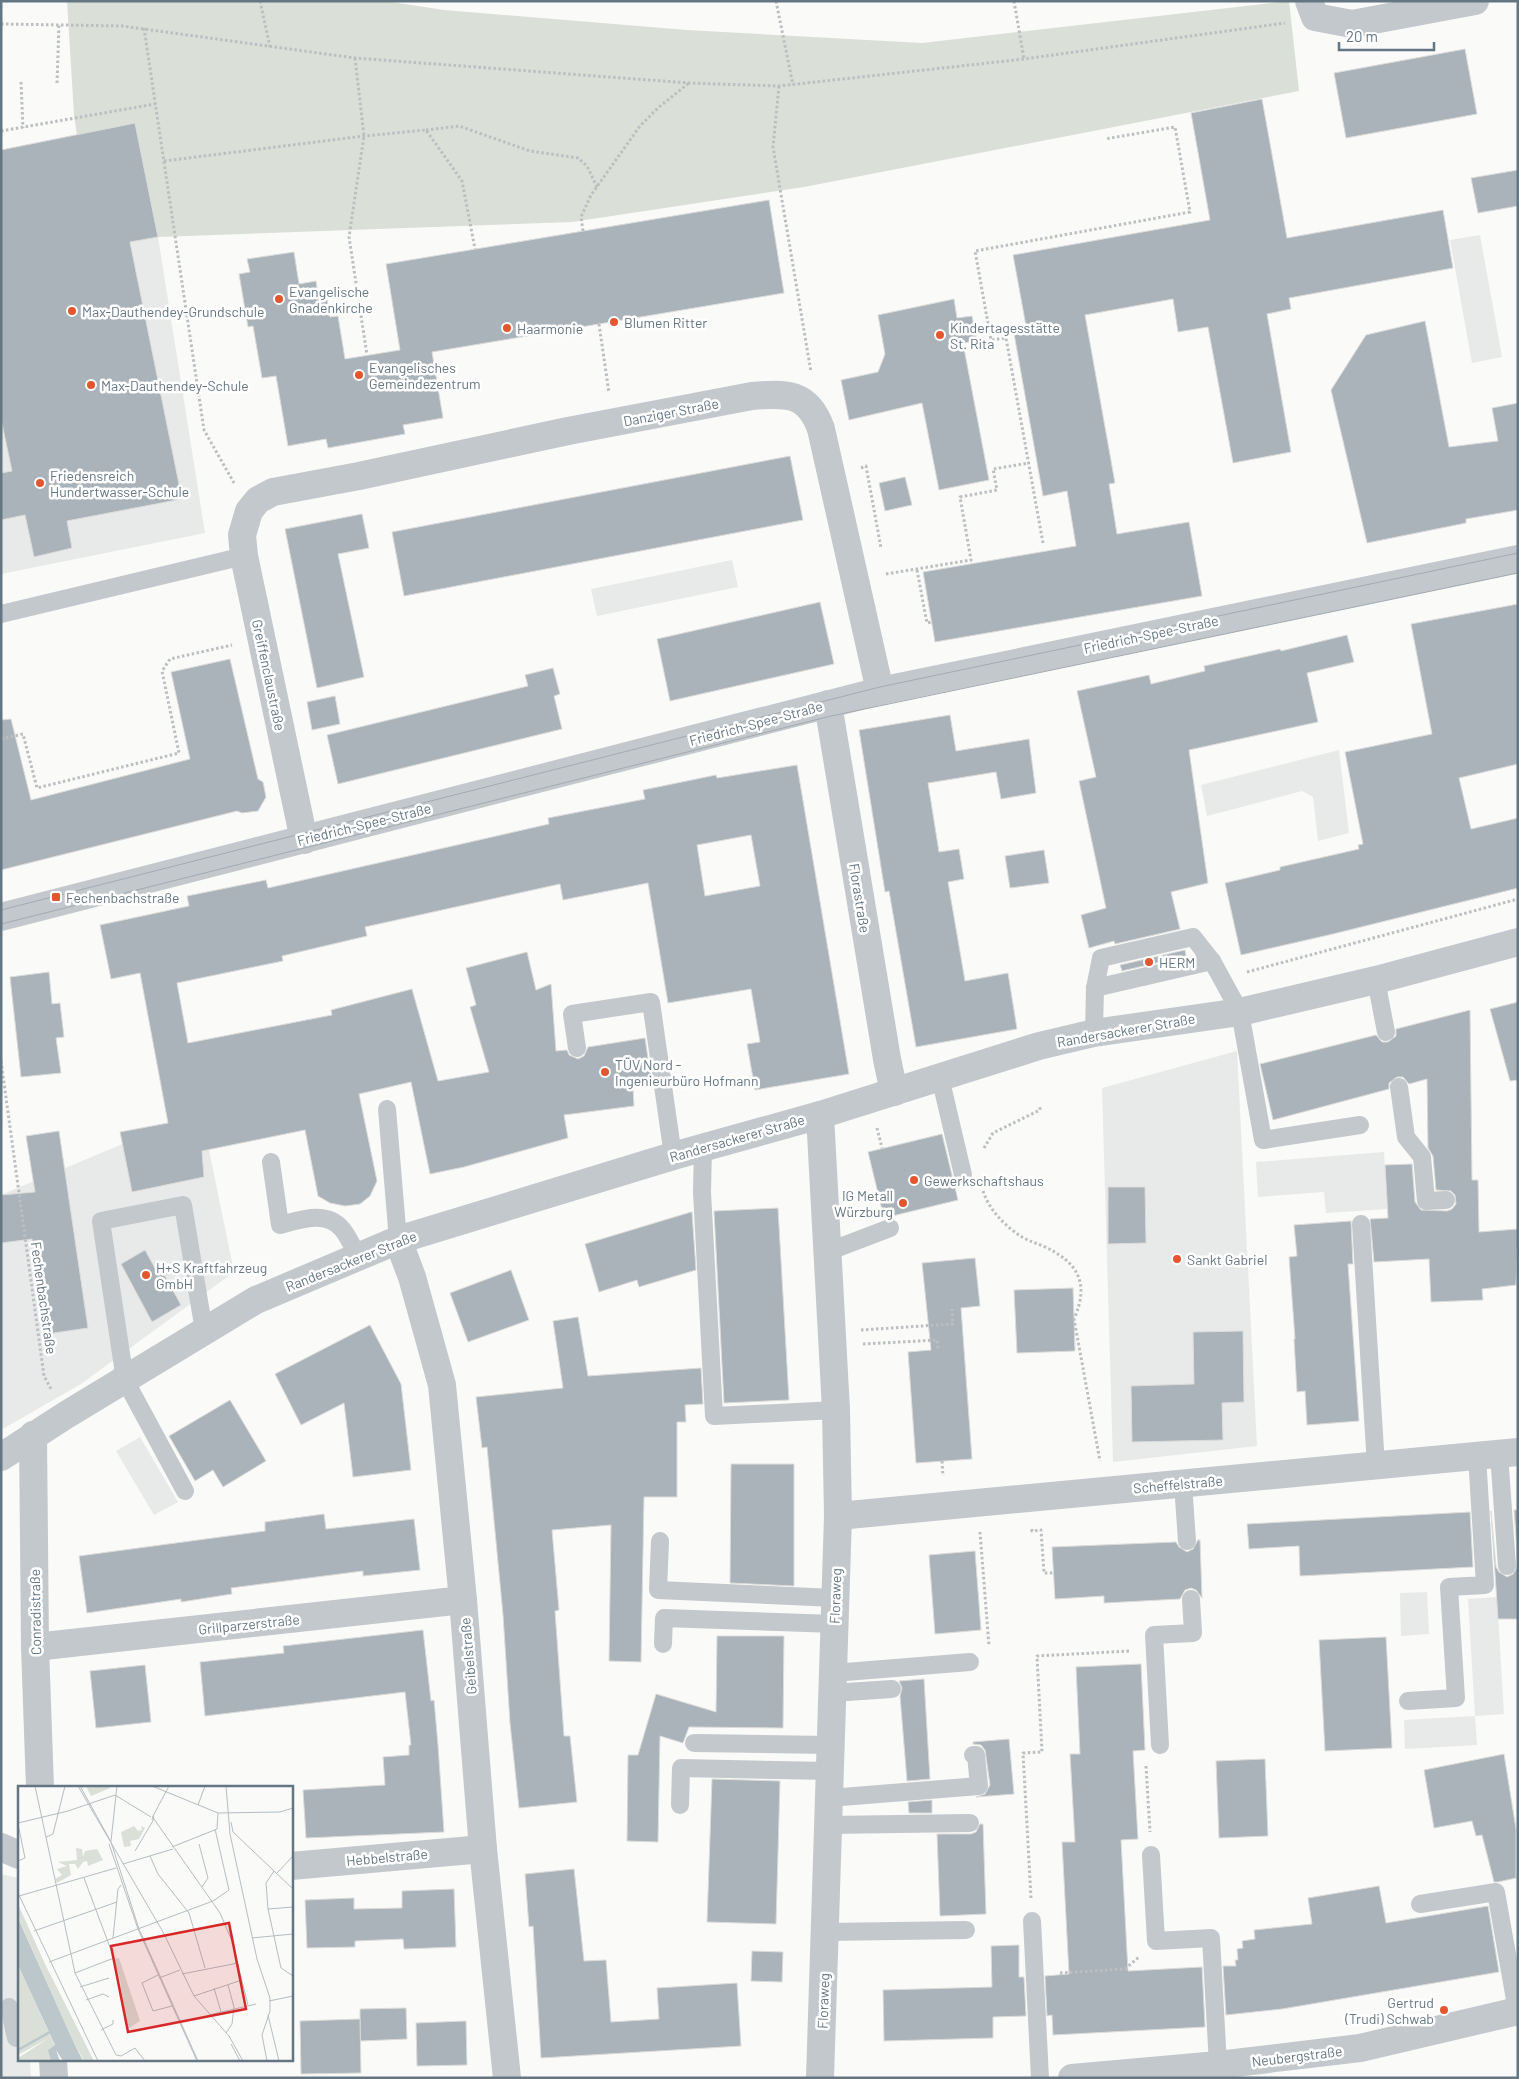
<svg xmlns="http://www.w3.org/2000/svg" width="1519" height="2079" font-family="Barlow,sans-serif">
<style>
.built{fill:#e8e9e9}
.green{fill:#dadfd7}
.building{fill:#aab3b9;stroke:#dcdcda;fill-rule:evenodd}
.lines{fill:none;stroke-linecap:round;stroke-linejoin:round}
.path{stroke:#bbbfc2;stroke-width:3;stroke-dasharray:2.5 2.5;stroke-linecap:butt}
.service{stroke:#c3c8cc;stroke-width:18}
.minor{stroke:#c3c8cc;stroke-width:28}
.tertiary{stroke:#c3c8cc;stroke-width:28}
.tram{stroke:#a2aab0;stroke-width:1}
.poi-dot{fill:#e4572e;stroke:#fff;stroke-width:2}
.labels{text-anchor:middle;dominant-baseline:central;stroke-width:5;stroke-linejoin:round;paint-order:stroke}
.poi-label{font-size:14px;fill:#657683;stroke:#fff;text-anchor:start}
.street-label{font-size:14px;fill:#657683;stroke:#fff}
.inset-river{fill:none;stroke:#bbc7cb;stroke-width:2.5}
.inset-road{fill:none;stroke:#b5bdc2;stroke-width:1}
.view{fill:#d62828;fill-opacity:0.15;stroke:#d62828;stroke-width:2.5}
.inset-edge{fill:none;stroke:#657683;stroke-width:2.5}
</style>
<rect width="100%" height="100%" fill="#fafaf8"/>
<g class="built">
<polygon points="135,123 158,237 205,533 1,574 1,150"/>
<polygon points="1480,235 1502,357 1472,363 1450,240"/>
<polygon points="732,560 738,587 597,616 591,589"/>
<polygon points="1339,750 1349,833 1318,841 1313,797 1302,791 1207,816 1201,785"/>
<polygon points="1237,1051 1257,1446 1113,1462 1102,1088"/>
<polygon points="201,1111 234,1272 81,1384 1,1430 1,1195"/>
<polygon points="1384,1152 1387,1209 1326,1213 1324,1192 1258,1197 1256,1162"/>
<polygon points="140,1437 178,1502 154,1515 116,1451"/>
<polygon points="1427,1592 1429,1634 1401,1636 1400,1593"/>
<polygon points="1497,1597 1504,1714 1475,1716 1477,1745 1405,1749 1404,1720 1475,1716 1468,1599"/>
<polygon points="1,1874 19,1878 19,2060 30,2060 31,2078 1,2078"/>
</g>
<polygon class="green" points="67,1 385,1 444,10 687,30 922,43 1289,1 1299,91 804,187 572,222 158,237 135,123 77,135 74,115"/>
<g class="building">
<polygon points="1465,49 1477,114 1346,138 1334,73"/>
<polygon points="1262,99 1287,238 1443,210 1453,268 1289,298 1291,309 1267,314 1291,452 1233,463 1208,327 1178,332 1173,299 1085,315 1115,483 1109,484 1117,534 1189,522 1202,596 935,642 923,572 1076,546 1067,491 1043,496 1013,328 1026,326 1013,255 1210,220 1191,113"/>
<polygon points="135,123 158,237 130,242 182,499 67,521 72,548 34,557 25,515 1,520 1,473 12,471 1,419 1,150"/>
<polygon points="1518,170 1518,206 1478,213 1471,178"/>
<polygon points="769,200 784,293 432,352 443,418 403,425 405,434 328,448 326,439 288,446 276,376 262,378 253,326 248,327 239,274 250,272 247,259 294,252 299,284 316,281 318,294 326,293 330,317 338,316 345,359 400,350 386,264"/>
<polygon points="954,299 957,318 972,316 977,341 963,343 989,480 939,490 922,403 849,420 841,380 878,372 885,354 878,315"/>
<polygon points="1425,321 1449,447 1498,441 1492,408 1518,403 1518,510 1466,519 1466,523 1367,543 1331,390 1366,335"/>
<polygon points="790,456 803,520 404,596 392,532"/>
<polygon points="905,477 912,505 885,511 879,483"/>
<polygon points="362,514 369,548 338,554 364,677 317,688 285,529"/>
<polygon points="820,602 834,664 670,701 657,639"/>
<polygon points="1518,604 1518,764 1459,778 1471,829 1518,818 1518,888 1333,934 1241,955 1225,883 1280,870 1280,867 1359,849 1358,845 1363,844 1345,752 1432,734 1411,624"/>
<polygon points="1347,635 1354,662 1307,673 1318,722 1189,750 1208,883 1171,892 1180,929 1115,944 1114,941 1089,948 1081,915 1106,908 1079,781 1096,777 1077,691 1149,675 1151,684 1205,671 1204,666 1280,649 1281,651"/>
<polygon points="230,659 258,779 263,782 266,797 258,811 242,813 237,811 1,870 1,720 11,719 31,800 190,759 171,672"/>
<polygon points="553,668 560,694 554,696 562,729 338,784 327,735 528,686 525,675"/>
<polygon points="335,696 340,724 312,730 307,702"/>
<polygon points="950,715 956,751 1029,739 1036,793 1001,799 996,772 928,783 939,852 959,849 964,879 948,882 965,981 1008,973 1017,1029 916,1047 889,891 885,892 859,730"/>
<path d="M797,765l52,309 -94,16 -8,-46 13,-2 -9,-53 -83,14 -20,-120 -85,17 -3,-16 -195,43 2,9 -85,20 1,5 -106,22 11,60 144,-28 -1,-5 81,-21 26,92 51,-9 -19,-65 6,-2 -10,-37 61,-16 9,38 15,-6 5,67 11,-1 2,5 9,4 6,-3 4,-9 57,-9 7,48 -19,2 1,18 -70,9 4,23 -104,29 -34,7 -19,-92 -52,12 18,87 -7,15 -10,8 -15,2 -15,-3 -12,-7 -13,-66 -103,21 2,26 -72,15 -12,-60 48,-9 -28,-150 -29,6 -11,-54 89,-19 -2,-10 79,-16 2,8 281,-64 -1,-6 97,-19 -2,-9 73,-15 1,3zM751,835l9,51 -55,10 -8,-51z"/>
<polygon points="1044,850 1049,883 1010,888 1005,856"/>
<polygon points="1185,950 1186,956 1122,971 1120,965"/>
<polygon points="49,972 52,1004 60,1003 64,1037 56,1038 61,1073 21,1077 10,977"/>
<polygon points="1518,1002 1518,1080 1510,1081 1490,1009"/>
<polygon points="1470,1010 1472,1180 1478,1180 1479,1232 1518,1229 1516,1285 1482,1289 1483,1300 1431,1302 1429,1259 1374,1262 1370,1219 1388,1218 1385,1165 1412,1164 1415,1202 1421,1210 1447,1211 1452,1209 1456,1204 1455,1195 1451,1191 1436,1190 1433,1156 1428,1148 1427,1079 1409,1084 1403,1077 1397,1077 1389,1083 1389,1089 1273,1120 1260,1064 1376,1035 1382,1042 1388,1042 1396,1036 1396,1029"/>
<polygon points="59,1131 88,1328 47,1334 32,1239 1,1243 1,1195 35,1192 26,1136"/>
<polygon points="942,1134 958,1200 884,1218 868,1152"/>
<polygon points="1108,1187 1145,1187 1146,1243 1108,1244"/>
<polygon points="778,1208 789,1400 724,1403 714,1211"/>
<polygon points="691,1212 692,1212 696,1270 639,1287 637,1280 599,1292 585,1244"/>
<polygon points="1351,1221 1353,1264 1348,1264 1359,1421 1307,1425 1305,1391 1297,1392 1294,1339 1295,1339 1289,1257 1297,1256 1294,1225"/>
<polygon points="145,1250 156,1270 160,1267 181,1305 152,1322 121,1264"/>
<polygon points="975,1258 980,1306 961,1308 972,1459 916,1463 908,1352 931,1350 922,1263"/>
<polygon points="511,1270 529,1320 468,1342 450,1293"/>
<polygon points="1073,1288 1075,1351 1017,1353 1014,1290"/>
<polygon points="578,1317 588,1376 701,1368 703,1404 685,1405 686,1422 677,1422 677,1497 644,1497 641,1662 609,1661 611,1525 552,1530 559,1610 555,1611 564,1736 570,1736 577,1802 519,1808 510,1723 503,1615 487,1447 482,1448 476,1397 563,1388 553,1321"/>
<polygon points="370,1325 401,1384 411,1470 353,1477 344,1403 301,1425 275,1374"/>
<polygon points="1243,1331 1244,1402 1222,1403 1223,1440 1132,1442 1131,1386 1194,1384 1193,1332"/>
<polygon points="230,1400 266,1461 223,1487 213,1470 195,1481 169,1436"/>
<polygon points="731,1464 794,1464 794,1586 730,1583"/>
<polygon points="1514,1510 1518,1510 1518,1619 1498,1619 1491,1511 1496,1567 1499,1572 1507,1577 1513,1574 1518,1566"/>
<polygon points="1470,1512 1473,1567 1300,1576 1299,1546 1249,1549 1247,1524"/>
<polygon points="324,1514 326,1529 414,1519 420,1570 363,1576 363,1571 231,1588 232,1594 181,1602 181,1599 87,1613 79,1556 265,1531 265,1522"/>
<polygon points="1198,1540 1200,1540 1202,1598 1196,1590 1191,1588 1185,1590 1180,1599 1104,1603 1104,1596 1055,1599 1052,1547 1176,1542 1179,1547 1187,1552 1193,1549"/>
<polygon points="975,1551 981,1630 935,1634 929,1555"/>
<polygon points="423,1630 431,1701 434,1700 438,1745 444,1832 306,1838 303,1790 385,1785 383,1757 409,1755 409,1745 411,1745 405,1692 205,1716 200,1662 284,1653 283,1646"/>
<polygon points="717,1636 784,1636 783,1728 689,1727 683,1743 660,1736 658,1842 627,1841 628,1755 638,1755 656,1694 716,1712"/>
<polygon points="1386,1637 1392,1748 1325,1751 1319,1640"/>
<polygon points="1141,1664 1145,1750 1133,1751 1138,1839 1121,1840 1128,1971 1202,1967 1205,2027 1053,2035 1052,2015 1047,2016 1045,1976 1069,1974 1062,1842 1075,1842 1070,1754 1080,1754 1076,1667"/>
<polygon points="145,1665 151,1722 96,1728 90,1671"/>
<polygon points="924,1679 930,1779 907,1781 900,1696 902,1688 899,1681"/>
<polygon points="1009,1739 1014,1794 976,1797 985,1794 990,1785 985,1750 981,1745 973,1744 973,1742"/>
<polygon points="1504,1754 1516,1829 1516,1878 1498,1882 1494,1882 1482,1835 1476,1836 1472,1821 1434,1828 1424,1770"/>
<polygon points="1265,1759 1268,1836 1219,1838 1216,1761"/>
<polygon points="712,1779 780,1781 776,1924 707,1922"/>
<polygon points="932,1800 932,1813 909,1813 908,1802"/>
<polygon points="980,1824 983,1824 986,1914 940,1916 937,1834 971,1834 976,1832"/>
<polygon points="574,1869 584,1961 606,1960 611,2022 659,2019 657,1988 737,1983 741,2046 541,2058 533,1926 529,1927 525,1874"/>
<polygon points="1379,1886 1386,1923 1488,1906 1499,1972 1282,2009 1226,2015 1223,1966 1236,1966 1235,1960 1238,1960 1237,1949 1243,1948 1242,1941 1255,1939 1254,1930 1312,1924 1308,1898"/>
<polygon points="454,1889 456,1947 404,1949 403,1939 355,1941 355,1947 307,1948 305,1900 354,1898 354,1909 402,1908 402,1891"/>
<polygon points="1019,1945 1019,1977 1024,1977 1026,2016 993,2017 993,2038 884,2041 883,1990 992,1987 991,1946"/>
<polygon points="752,1951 783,1952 782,1982 751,1981"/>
<polygon points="406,2008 407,2039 360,2041 360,2009"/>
<polygon points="360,2019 361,2073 301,2074 300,2021"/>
<polygon points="466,2021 467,2065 417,2066 416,2023"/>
</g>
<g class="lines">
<g class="path">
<polyline points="260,1 270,47"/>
<polyline points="776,1 793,85"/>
<polyline points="1014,1 1024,59"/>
<polyline points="1,24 122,26 355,58 689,83 779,86 1024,59 1285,23"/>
<polyline points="144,28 204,430 234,483"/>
<polyline points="355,58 364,136 349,237 367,355"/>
<polyline points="21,82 23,128"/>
<polyline points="57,83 59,25"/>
<polyline points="779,86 773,147 811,372"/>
<polyline points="426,130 459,126 530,151 578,158 587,166 597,187"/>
<polyline points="1,131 155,104"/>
<polyline points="164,161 364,136 426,130 462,181 475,249"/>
<polyline points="583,231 581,217 591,195 640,126 659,107 689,83"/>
<polyline points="599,324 609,393"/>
<polyline points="861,468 866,466 881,548"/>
<polyline points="1043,543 1006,338 991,340 975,251 1190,212 1175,127 1105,139"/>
<polyline points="917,570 927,623 932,622"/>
<polyline points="886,574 971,560 960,497 997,490 993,469 1029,463"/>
<polyline points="1,739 23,734 37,788 179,753 162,671 170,659 232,645"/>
<polyline points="1247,972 1518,899"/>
<polyline points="1,1061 44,1376 51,1389"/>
<polyline points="877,1128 882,1148"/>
<polyline points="984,1148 993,1133 1040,1110 1040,1105"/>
<path d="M983,1191c6,19 23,36 39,46 7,4 14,6 21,9 35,16 47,37 31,73l26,142"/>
<polyline points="861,1330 953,1324 952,1309"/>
<polyline points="863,1344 937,1340 938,1349"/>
<polyline points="942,1461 943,1476"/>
<polyline points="1032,1529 1032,1531 1041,1530 1044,1573 1053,1573"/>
<polyline points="980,1532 989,1646"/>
<polyline points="1146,1766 1150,1832"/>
<polyline points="1031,1898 1023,1753 1042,1752 1037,1656 1129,1651"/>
<polyline points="1060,1973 1125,1969 1139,1957"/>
</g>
<g class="service">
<polyline points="1,614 244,556"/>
<polyline points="1376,980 1386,1032"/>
<polyline points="1095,988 1212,961"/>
<polyline points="1094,1033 1095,988 1101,958 1193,937 1212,961 1240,1012 1263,1140 1360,1125"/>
<polyline points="577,1048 572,1014 651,1002 673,1156"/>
<polyline points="940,1077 963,1175"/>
<polyline points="1399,1087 1406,1137 1422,1157 1426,1201 1446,1200"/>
<polyline points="387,1109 398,1240"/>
<polyline points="703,1147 702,1192 714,1416 836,1410"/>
<path d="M271,1162l9,63c20,-5 46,-15 62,4 7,8 11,19 16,28"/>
<polyline points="1361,1224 1376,1466"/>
<polyline points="827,1252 890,1228"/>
<polyline points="1499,1454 1507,1566"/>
<polyline points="1183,1484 1187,1541"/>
<polyline points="185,1491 125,1380 101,1221 183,1205 204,1331"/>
<polyline points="660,1541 658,1590 835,1598"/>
<polyline points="663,1644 664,1618 835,1624"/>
<polyline points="833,1673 970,1662"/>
<polyline points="832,1693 892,1689"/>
<polyline points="1408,1701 1456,1698 1449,1587 1485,1585 1477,1456"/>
<polyline points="694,1743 830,1745"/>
<polyline points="1160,1745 1154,1635 1193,1633 1191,1599"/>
<polyline points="829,1798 979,1786 976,1755 973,1755"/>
<polyline points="680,1805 681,1768 830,1771"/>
<polyline points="828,1825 970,1823"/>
<polyline points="1151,1855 1156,1941 1211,1938 1218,2065"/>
<polyline points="1420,1904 1496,1892 1517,2011"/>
<polyline points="1032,1921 1040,2078"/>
<polyline points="825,1932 966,1930"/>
<polyline points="9,2007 16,2038 19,2037"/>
</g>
<g class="minor">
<polyline points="1309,1 1315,17 1352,24 1475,1"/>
<polyline points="828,704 887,1059 894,1092"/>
<path d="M304,840l-60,-284 -2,-21 7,-24 9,-11 15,-8 86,-16 209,-45 184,-35c34,-3 56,-4 69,33l59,262"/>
<polyline points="398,1240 412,1277 442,1385 463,1600 483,1849 507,2078"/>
<polyline points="33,1435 35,1647 40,1788"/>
<polyline points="838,1516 1518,1452"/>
<polyline points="35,1647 463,1600"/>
<polyline points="1,1847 19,1855"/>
<polyline points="291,1866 483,1849"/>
<polyline points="53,2060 54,2078"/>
<polyline points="820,2078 838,1516 836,1410 820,1115"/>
<polyline points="1072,2078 1218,2065 1360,2048 1518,2011"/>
</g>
<g class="tertiary">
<polyline points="1,917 880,691 1518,559"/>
<polyline points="1,1457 66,1415 256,1300 398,1240 673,1156 820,1115 1039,1046 1094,1033 1240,1012 1376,980 1518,942"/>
</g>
<g class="tram">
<polyline points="1,910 880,687 1518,553"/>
<polyline points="1,924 831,716 1518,573"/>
</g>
</g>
<g class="poi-dot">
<circle cx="279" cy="299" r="5"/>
<circle cx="72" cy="311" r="5"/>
<circle cx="614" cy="322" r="5"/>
<circle cx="507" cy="328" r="5"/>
<circle cx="940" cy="335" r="5"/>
<circle cx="359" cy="375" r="5"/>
<circle cx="91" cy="385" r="5"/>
<circle cx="40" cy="483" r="5"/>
<rect x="51" y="892" width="10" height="10" rx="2.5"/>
<circle cx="1149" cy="962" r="5"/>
<circle cx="605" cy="1072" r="5"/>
<circle cx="914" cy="1180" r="5"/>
<circle cx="903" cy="1203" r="5"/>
<circle cx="1177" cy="1259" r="5"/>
<circle cx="146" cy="1275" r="5"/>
<circle cx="1444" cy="2010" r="5"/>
</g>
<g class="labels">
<g class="poi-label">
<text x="289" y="291">Evangelische<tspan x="289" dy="16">Gnadenkirche</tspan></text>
<text x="82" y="311">Max-Dauthendey-Grundschule</text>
<text x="624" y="322">Blumen Ritter</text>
<text x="950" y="327">Kindertagesstätte<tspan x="950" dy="16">St. Rita</tspan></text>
<text x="517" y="328">Haarmonie</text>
<text x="369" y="367">Evangelisches<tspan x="369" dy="16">Gemeindezentrum</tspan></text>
<text x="101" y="385">Max-Dauthendey-Schule</text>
<text x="50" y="475">Friedensreich<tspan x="50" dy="16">Hundertwasser-Schule</tspan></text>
<text x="66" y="897">Fechenbachstraße</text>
<text x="1159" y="962">HERM</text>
<text x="615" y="1064">TÜV Nord -<tspan x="615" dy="16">Ingenieurbüro Hofmann</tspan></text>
<text x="924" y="1180">Gewerkschaftshaus</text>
<text x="893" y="1195" text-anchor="end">IG Metall<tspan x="893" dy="16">Würzburg</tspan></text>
<text x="1187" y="1259">Sankt Gabriel</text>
<text x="156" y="1267">H+S Kraftfahrzeug<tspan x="156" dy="16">GmbH</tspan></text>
<text x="1434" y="2002" text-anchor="end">Gertrud<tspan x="1434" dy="16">(Trudi) Schwab</tspan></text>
</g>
<g class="street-label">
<text transform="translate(671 412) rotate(-11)">Danziger Straße</text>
<text transform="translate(1151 634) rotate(-12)">Friedrich-Spee-Straße</text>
<text transform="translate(269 675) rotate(78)">Greiffenclaustraße</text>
<text transform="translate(756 723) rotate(-15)">Friedrich-Spee-Straße</text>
<text transform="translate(364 824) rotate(-14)">Friedrich-Spee-Straße</text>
<text transform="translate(860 898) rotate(81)">Florastraße</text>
<text transform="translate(1126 1030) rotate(-10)">Randersackerer Straße</text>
<text transform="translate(737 1138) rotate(-16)">Randersackerer Straße</text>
<text transform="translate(351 1261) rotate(-22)">Randersackerer Straße</text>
<text transform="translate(44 1298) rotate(82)">Fechenbachstraße</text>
<text transform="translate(1178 1484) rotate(-5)">Scheffelstraße</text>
<text transform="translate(835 1596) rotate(-88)">Floraweg</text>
<text transform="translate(35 1612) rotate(-91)">Conradistraße</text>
<text transform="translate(249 1624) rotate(-6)">Grillparzerstraße</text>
<text transform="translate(468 1656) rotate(-95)">Geibelstraße</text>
<text transform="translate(387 1857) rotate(-5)">Hebbelstraße</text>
<text transform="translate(823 2001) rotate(-88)">Floraweg</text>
<text transform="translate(1297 2056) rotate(-7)">Neubergstraße</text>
</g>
</g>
<g transform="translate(18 1786)">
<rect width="275" height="275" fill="#fafaf8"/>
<path d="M68,0h23l1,2 -19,8zM116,40l4,5 4,-1 -1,-4 4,2 -6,11 -9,2 1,5 -7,1 -3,-15zM58,62l6,1 1,8 2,-6 12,-2 6,11 -15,6 -1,-5 -4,1 -5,7 -3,-5h-6l2,11 -14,8 -2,-4 7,-4 -5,-6 10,-3 -9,-4 19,-2zM0,118l27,60 49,97h-10l-11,-20 -55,-124zM101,172l21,63 -13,8 -7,-49 -6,-21zM0,179l37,81 -6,3 2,12h-33v-3l31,-20 -31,17z" fill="#dadfd7"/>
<path d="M0,132l55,123 10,20h-20l-7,-11 4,11h-9l-3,-11 7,-5 -37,-80z" fill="#bbc7cb"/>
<path class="inset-river" d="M0,264l32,-18"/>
<path class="inset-road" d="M17,0l40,187 41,82 5,1 14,-8 10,13M60,0l85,146 31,64 35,40 14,25M62,0l31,56 28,87 59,132M134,0l66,27 62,-1 13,-4M208,0l4,48 27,125 13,39v13l-8,24 5,26M257,0h18M97,9l36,22M180,19l7,-19M135,30l16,-30M136,33l66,94 12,28 16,64M213,36l2,10 60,57M0,37l50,-12 47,-16M0,38l7,34 -7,3M28,51l7,-3 12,-48M93,55l6,-55M91,58l29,85 59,132M181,58l9,34 -6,9M154,61l45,-18 1,-16M117,65l19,-32 -1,-3 -1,4M132,70l8,18 31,39 16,55M105,78l50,-15M256,85l-8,12 2,26 13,59 12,8M259,87l16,-17M0,107l80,168M1,110l97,-28M250,123l25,-2M16,145l83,-29M95,152l5,-49 3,-4M234,152l41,-4M31,176l164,-61 16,-11 -14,-61M57,187l39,-15 -30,-80M164,188l56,-11M140,189l-16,8 11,28 19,-5M141,192l21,-8M62,201l29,-9M196,202l7,24M176,210l48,-16M68,214l17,-6 6,3M251,215l24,-5M191,229l47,-11M250,229l11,46M83,244l12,-6v-4M208,247l6,-9 2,-17 -6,-22M213,258l9,17"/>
<path class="view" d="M211,137l17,86 -118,23 -17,-86z"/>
<rect width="275" height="275" class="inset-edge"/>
</g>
<rect width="1519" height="2079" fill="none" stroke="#657683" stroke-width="5"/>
<path d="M1339 42v8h95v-8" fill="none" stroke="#657683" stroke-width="2.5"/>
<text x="1346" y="42" font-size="15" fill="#657683" stroke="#ffffff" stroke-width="4" paint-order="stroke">20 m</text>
</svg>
